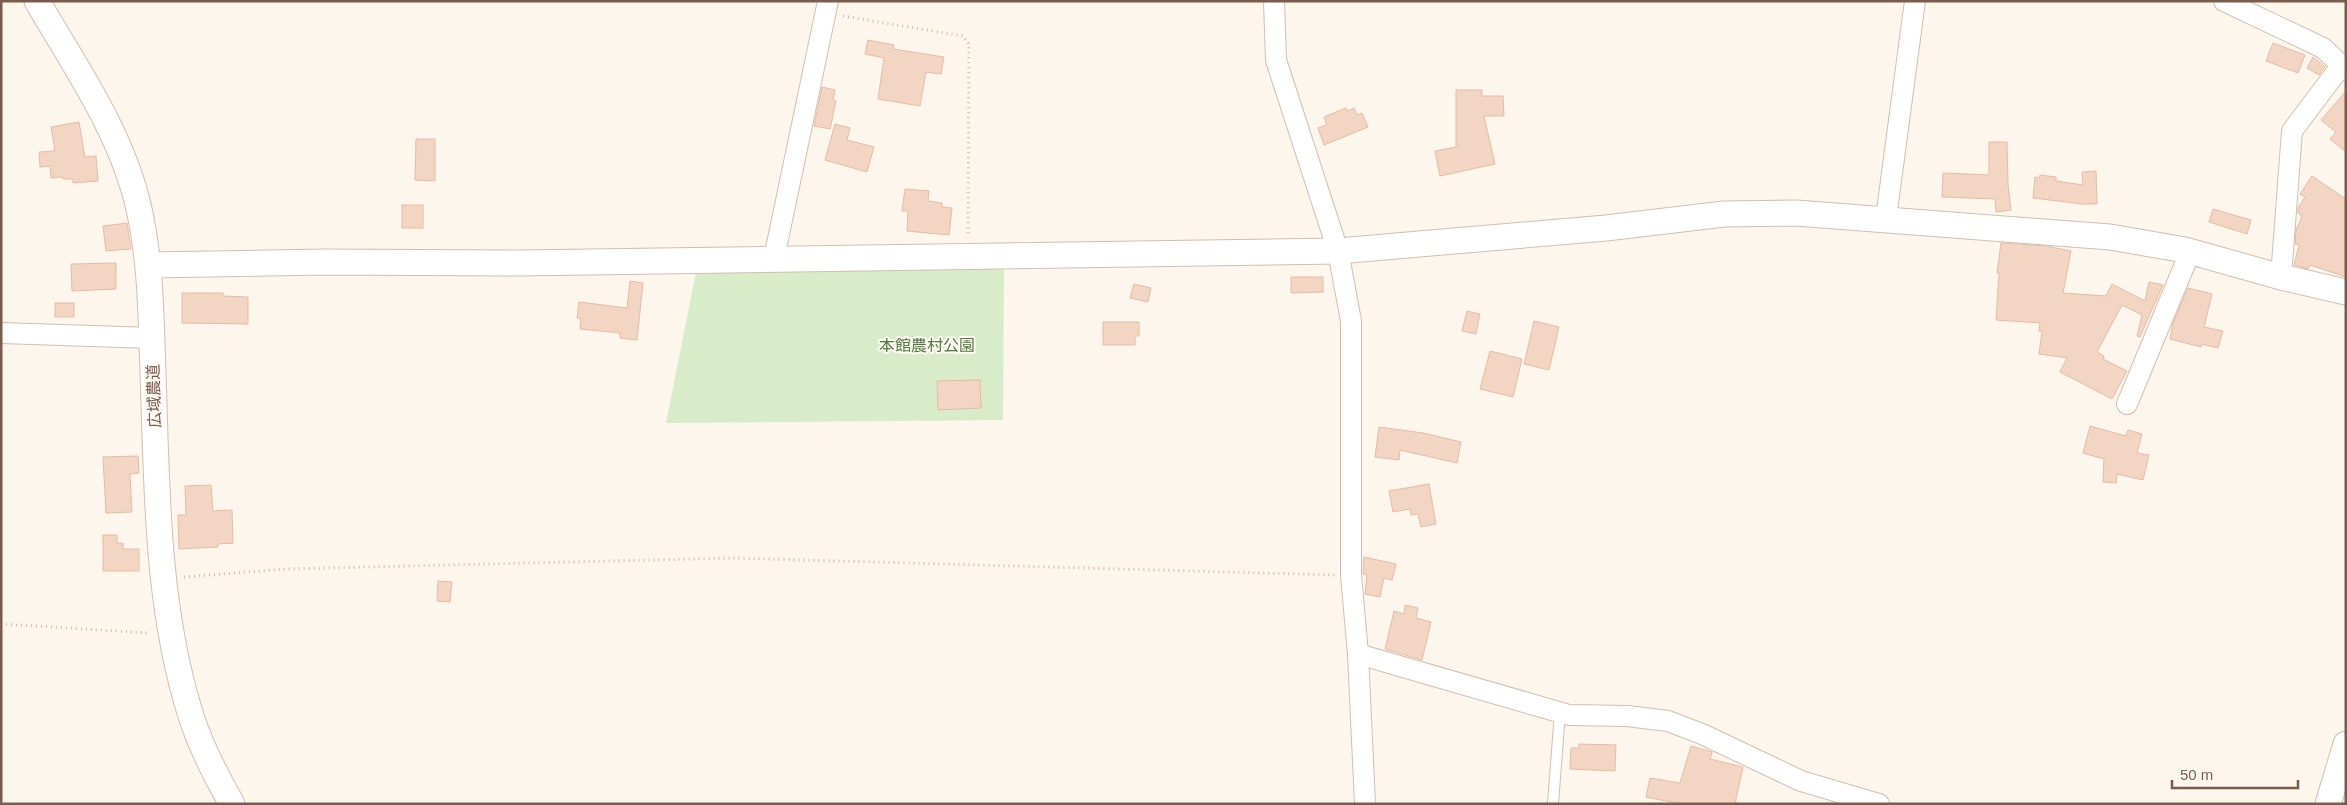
<svg xmlns="http://www.w3.org/2000/svg" width="2347" height="805" font-family="Helvetica,'Noto Sans JP',sans-serif">
<style>
.green{fill:#d8ecc9}
.building{fill:#f3d5c3;stroke:#e6bba3}
.lines{fill:none;stroke-linecap:round;stroke-linejoin:round}
.service-casing{stroke:#d1beb0;stroke-width:12}
.minor-casing{stroke:#d1beb0;stroke-width:22}
.tertiary-casing{stroke:#d1beb0;stroke-width:27}
.path{stroke:#d9b8a5;stroke-width:3;stroke-dasharray:1 4;stroke-linecap:butt}
.service{stroke:#fff;stroke-width:10}
.minor{stroke:#fff;stroke-width:20}
.tertiary{stroke:#fff;stroke-width:25}
.labels{text-anchor:middle;dominant-baseline:central;stroke-width:4;stroke-linejoin:round;paint-order:stroke}
.park-label{font-size:16px;fill:#537a41;stroke:#fffaf3}
.street-label{font-size:16px;fill:#7a5c4d;stroke:#fffaf3}
</style>
<rect width="100%" height="100%" fill="#fdf6ec"/>
<polygon class="green" points="1004,268 1003,420 666,423 696,272"/>
<g class="building">
<polygon points="868,40 894,45 893,49 944,57 941,74 926,72 920,106 878,99 884,58 865,54"/>
<polygon points="2273,43 2305,55 2298,73 2266,61"/>
<polygon points="2313,57 2325,67 2319,75 2307,68"/>
<polygon points="822,87 835,90 833,100 836,101 830,129 814,126"/>
<polygon points="1456,90 1482,90 1482,96 1503,96 1504,116 1484,116 1495,164 1440,176 1435,151 1456,147"/>
<polygon points="2346,91 2346,152 2330,139 2336,132 2321,120"/>
<polygon points="1346,108 1347,111 1354,108 1357,115 1362,113 1368,127 1324,145 1318,128 1327,125 1324,117"/>
<polygon points="79,122 85,157 96,156 98,181 73,183 73,179 63,179 63,177 51,178 50,166 40,167 39,152 55,151 51,127"/>
<polygon points="835,124 850,128 847,140 874,147 867,172 825,160"/>
<polygon points="416,139 435,139 435,181 415,180"/>
<polygon points="1989,142 2007,142 2008,184 2011,210 1996,212 1995,199 1942,197 1943,173 1989,175"/>
<polygon points="2096,171 2097,204 2082,204 2033,198 2035,177 2039,178 2040,175 2056,177 2056,181 2083,185 2082,172"/>
<polygon points="2312,176 2346,199 2346,277 2310,265 2308,269 2294,265 2299,245 2295,244 2296,230 2302,216 2298,213 2298,208 2305,197 2300,194"/>
<polygon points="905,189 929,191 928,201 942,203 942,207 952,208 949,235 907,231 908,211 902,211"/>
<rect x="402" y="205" width="21" height="23"/>
<polygon points="2213,209 2251,220 2247,234 2209,222"/>
<polygon points="127,223 131,249 106,251 103,226"/>
<polygon points="2001,243 2046,246 2071,251 2063,293 2106,296 2112,284 2145,301 2149,282 2163,285 2140,337 2137,336 2142,315 2122,305 2097,352 2104,356 2103,359 2127,371 2112,399 2060,372 2067,358 2039,354 2042,331 2039,331 2040,323 1996,320 1999,273 1997,273"/>
<polygon points="116,263 116,289 72,291 71,264"/>
<polygon points="1291,277 1323,277 1323,292 1291,293"/>
<polygon points="630,281 643,283 637,340 620,338 620,333 580,329 581,319 577,318 579,302 627,308"/>
<polygon points="1134,284 1151,288 1148,302 1130,298"/>
<polygon points="2188,288 2212,294 2204,327 2223,331 2218,348 2201,344 2201,347 2170,339 2173,323"/>
<polygon points="182,293 223,293 223,296 248,297 248,324 182,323"/>
<rect x="55" y="303" width="19" height="14"/>
<polygon points="1467,311 1480,314 1476,334 1462,331"/>
<polygon points="1534,321 1559,327 1549,370 1524,364"/>
<polygon points="1103,322 1139,322 1139,336 1135,336 1135,345 1103,345"/>
<polygon points="1490,351 1522,359 1513,397 1480,389"/>
<polygon points="980,380 981,408 938,410 937,381"/>
<polygon points="2090,426 2126,436 2128,430 2142,434 2137,453 2149,455 2143,480 2117,474 2116,483 2103,482 2104,459 2083,453"/>
<polygon points="1379,427 1423,433 1461,442 1457,463 1400,450 1399,460 1375,457"/>
<polygon points="138,456 139,473 130,474 132,512 106,513 103,457"/>
<polygon points="1429,484 1436,524 1421,527 1418,514 1411,515 1410,509 1393,512 1389,491"/>
<polygon points="211,485 213,511 232,510 233,543 218,544 218,547 179,549 178,515 186,515 185,486"/>
<polygon points="103,535 117,535 117,543 123,543 123,549 139,549 139,571 103,571"/>
<polygon points="1364,557 1396,564 1392,580 1384,578 1380,597 1365,594 1367,575 1363,574"/>
<polygon points="438,581 452,582 450,602 437,601"/>
<polygon points="1405,605 1418,608 1416,618 1431,622 1422,660 1385,649 1394,611 1404,614"/>
<polygon points="1579,744 1616,745 1615,771 1570,769 1571,748 1579,748"/>
<polygon points="1691,746 1712,752 1710,759 1743,767 1735,804 1681,804 1646,797 1650,778 1680,783"/>
</g>
<g class="lines">
<defs>
<polyline id="service" points="1553,804 1560,712"/>
<g id="minor">
<polyline points="1274,1 1276,60 1338,251 1351,321 1351,575 1358,654 1365,804"/>
<polyline points="2224,1 2323,48 2346,70"/>
<polyline points="1886,218 1915,1"/>
<polyline points="774,258 828,1"/>
<polyline points="2281,277 2292,131 2341,66"/>
<polyline points="1,333 152,338"/>
<polyline points="2127,404 2190,252"/>
<polyline points="1358,654 1569,715 1627,716 1668,721 1702,734 1801,781 1879,804"/>
</g>
<g id="tertiary">
<path d="M37,1c39,67 85,132 102,208 12,54 12,109 14,164 4,114 3,232 38,343 10,31 25,60 41,88"/>
<polyline points="149,265 325,262 520,263 1338,251 1606,228 1724,214 1796,213 2110,237 2185,250 2281,277 2346,292"/>
<polyline points="2328,804 2346,744"/>
</g>
</defs>
<use href="#service" class="service-casing"/>
<use href="#minor" class="minor-casing"/>
<use href="#tertiary" class="tertiary-casing"/>
<g class="path">
<polyline points="843,16 963,36 969,44 968,236"/>
<polyline points="184,577 286,569 731,558 1335,575"/>
<polyline points="1,624 150,633"/>
</g>
<use href="#service" class="service"/>
<use href="#minor" class="minor"/>
<use href="#tertiary" class="tertiary"/>
</g>
<g class="labels">
<g class="park-label">
<text x="927" y="345">本館農村公園</text>
</g>
<g class="street-label">
<text transform="translate(154 396) rotate(-92)">広域農道</text>
</g>
</g>
<rect width="2347" height="805" fill="none" stroke="#7a5c4d" stroke-width="5"/>
<path d="M2172 780v8h126v-8" fill="none" stroke="#7a5c4d" stroke-width="2.5"/>
<text x="2180" y="780" font-size="15" fill="#7a5c4d" stroke="#fffaf3" stroke-width="4" paint-order="stroke">50 m</text>
</svg>
